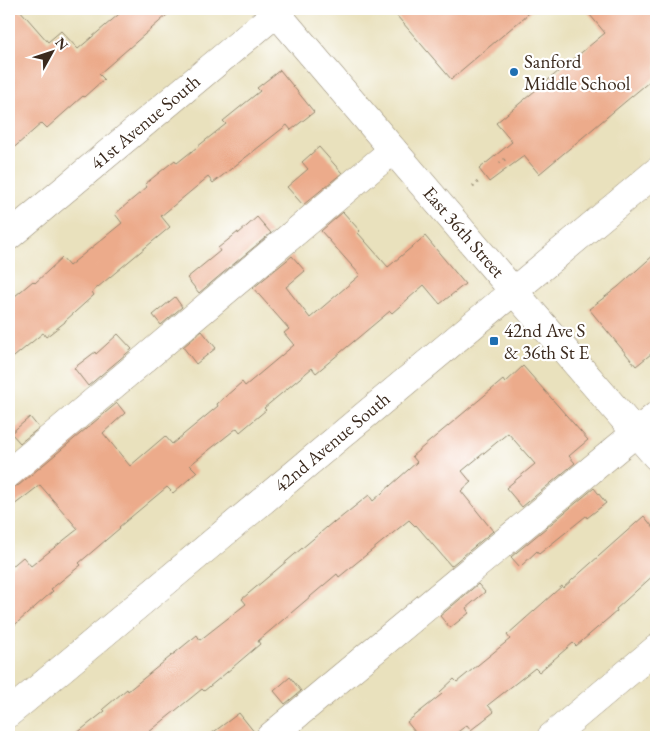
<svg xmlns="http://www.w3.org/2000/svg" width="665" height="746" font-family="'EB Garamond',serif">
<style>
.building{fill:#ecab8b}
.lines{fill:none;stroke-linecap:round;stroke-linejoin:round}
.minor-casing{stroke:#92866e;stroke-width:29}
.path{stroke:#92866e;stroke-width:3;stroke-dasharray:1 4;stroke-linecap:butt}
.minor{stroke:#fff;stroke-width:28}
.poi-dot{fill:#1f6fb2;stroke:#fff;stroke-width:2}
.labels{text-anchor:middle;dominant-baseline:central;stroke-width:4.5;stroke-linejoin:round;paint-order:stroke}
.poi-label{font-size:19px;fill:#3b2a1e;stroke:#fff;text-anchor:start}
.street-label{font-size:19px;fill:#3b2a1e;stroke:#fff}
</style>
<rect width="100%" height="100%" fill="#fff"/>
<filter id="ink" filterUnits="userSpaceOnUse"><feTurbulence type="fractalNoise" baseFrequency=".02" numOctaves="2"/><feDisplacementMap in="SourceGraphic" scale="10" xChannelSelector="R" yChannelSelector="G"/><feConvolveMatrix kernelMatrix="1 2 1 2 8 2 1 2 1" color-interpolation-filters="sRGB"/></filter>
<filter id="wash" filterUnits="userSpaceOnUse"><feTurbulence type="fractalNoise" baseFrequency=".0096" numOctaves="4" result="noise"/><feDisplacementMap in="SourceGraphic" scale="20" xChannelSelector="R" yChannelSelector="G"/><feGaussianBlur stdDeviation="1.12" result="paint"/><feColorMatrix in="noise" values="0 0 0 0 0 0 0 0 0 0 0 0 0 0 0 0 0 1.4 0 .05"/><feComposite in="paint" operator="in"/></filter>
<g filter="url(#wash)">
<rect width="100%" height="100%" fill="#e9e1bd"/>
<g id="blocks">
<g class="building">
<polygon points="9,9 19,9 48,42 61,31 78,49 125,9 174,9 99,74 104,79 84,97 83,96 47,128 42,123 9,152"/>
<polygon points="391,9 534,9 451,79"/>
<polygon points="585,9 656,9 656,76 539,174 524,156 489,182 479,169 512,142 496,123 605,33"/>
<polygon points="280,70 314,112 291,130 287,125 213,183 208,177 161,216 170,227 92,292 94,295 65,321 65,322 46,337 43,333 9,361 9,301 33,281 35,283 62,258 69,266 122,223 115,214 147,187 145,184 175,160 177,163 226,124 223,121 260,91 257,88"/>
<polygon points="319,147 342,173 303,205 287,187 308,169 302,162"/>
<polygon points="343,212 360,231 358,233 388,267 425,236 465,284 440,304 424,285 392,313 390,311 316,373 312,368 264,408 266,410 240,432 237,428 190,465 197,472 173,493 167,487 119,527 120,528 79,563 81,565 51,589 53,591 9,630 9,569 23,557 31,566 78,529 40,485 9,509 9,488 19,485 117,403 125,413 103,433 130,466 165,436 172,444 218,406 217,404 242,382 245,386 294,345 284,333 289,329 253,288 292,256 305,271 286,287 310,318 360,275 321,231"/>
<polygon points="257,217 271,233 199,293 187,278 220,251 218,248 238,232 238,234"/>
<polygon points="656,253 656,350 636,366 589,309 618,287"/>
<polygon points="175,297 182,307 161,325 153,315"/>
<polygon points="202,331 216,348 196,364 183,347"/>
<polygon points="118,334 132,349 88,386 74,368 95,352 96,354"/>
<polygon points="523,366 588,440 569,456 575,463 522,507 506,488 535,464 508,433 462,471 471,482 461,491 493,531 451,566 416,525 415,526 409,520 339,577 337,574 258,641 260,644 226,673 204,691 202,689 143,737 72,737 105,711 103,709 127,689 128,691 197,635 200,640 246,604 242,599 333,522 334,523 369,495 373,501 417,462 412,456 503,380 505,383"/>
<polygon points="30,417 39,428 20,443 11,433"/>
<polygon points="594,488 606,503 587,518 586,516 539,554 537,551 520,567 511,557"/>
<polygon points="644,516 656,531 656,573 616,609 617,611 576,646 573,643 539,672 535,668 488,705 494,712 471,730 467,725 451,737 419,737 407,722 442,694 440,692 454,679 457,682 510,639 507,635 562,586 563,588"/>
<polygon points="478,584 485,592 466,608 469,613 450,628 440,616"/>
<polygon points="290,677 301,691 285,704 274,691"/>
<polygon points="239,713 255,733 255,737 207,737"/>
</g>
</g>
</g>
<g filter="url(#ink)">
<use href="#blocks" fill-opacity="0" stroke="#92866e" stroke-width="1"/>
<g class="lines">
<defs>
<g id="minor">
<polyline points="273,9 498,273 656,456"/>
<polyline points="9,236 281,9"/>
<polyline points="9,473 393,150"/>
<polyline points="9,713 656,172"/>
<polyline points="270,737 656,416"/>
<polyline points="551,737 656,649"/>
</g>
</defs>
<use href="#minor" class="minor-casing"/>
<g class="path">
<polyline points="500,163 508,157"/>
<polyline points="473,186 479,181"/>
</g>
<use href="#minor" class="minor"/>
</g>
</g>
<g class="poi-dot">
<circle cx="514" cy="72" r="5"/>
<rect x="489" y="336" width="10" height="10" rx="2.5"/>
</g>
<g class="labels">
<g class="poi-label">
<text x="524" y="61">Sanford<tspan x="524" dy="22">Middle School</tspan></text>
<text x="504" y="330">42nd Ave S<tspan x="504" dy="22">&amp; 36th St E</tspan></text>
</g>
<g class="street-label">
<text transform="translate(145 122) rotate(-40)">41st Avenue South</text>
<text transform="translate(464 232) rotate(49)">East 36th Street</text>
<text transform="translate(332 442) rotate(-40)">42nd Avenue South</text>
</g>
</g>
<rect width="665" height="746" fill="none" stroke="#fff" stroke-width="30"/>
<g transform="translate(52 52) rotate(50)" stroke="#ffffff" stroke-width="4" paint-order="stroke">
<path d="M0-4L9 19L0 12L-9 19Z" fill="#3b2a1e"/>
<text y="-8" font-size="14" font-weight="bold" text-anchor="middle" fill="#3b2a1e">N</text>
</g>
</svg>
